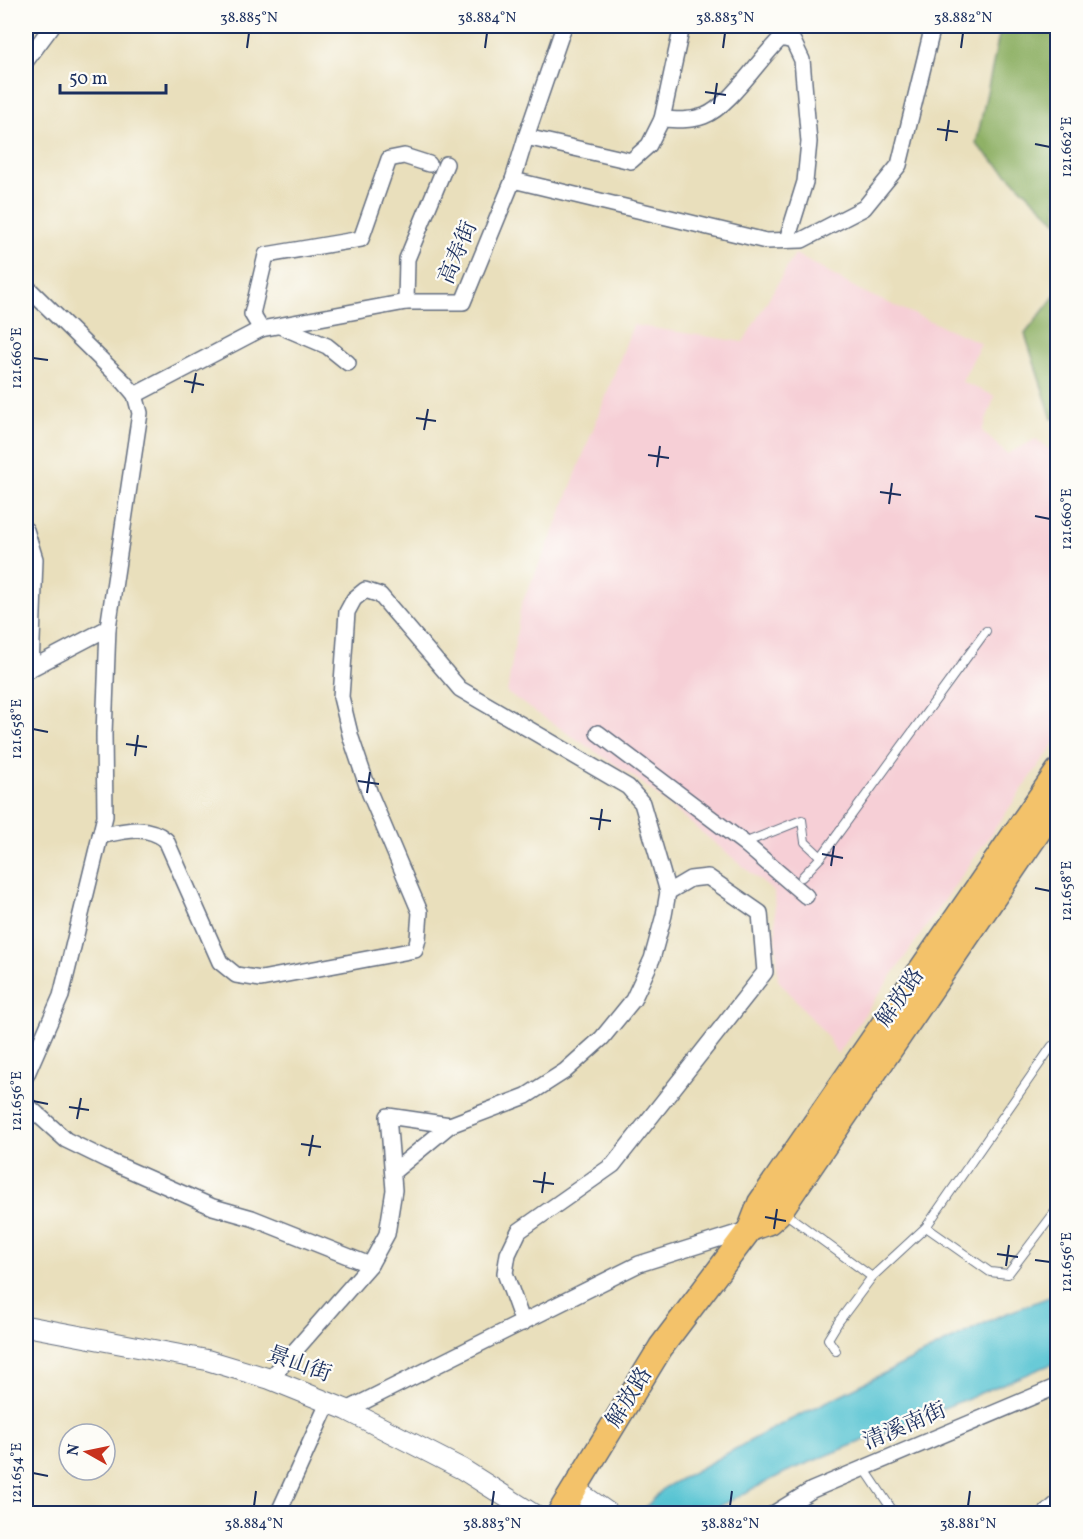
<svg xmlns="http://www.w3.org/2000/svg" width="1083" height="1539" font-family="Vollkorn,'Noto Serif SC',serif">
<style>
.built{fill:#f6cfd6}
.forest{fill:#8fb166;stroke:#557062;stroke-width:1.5}
.water{fill:#59c4d3;stroke:#3a7a98;stroke-width:1.5}
.lines{fill:none;stroke-linecap:round;stroke-linejoin:round}
.service-casing{stroke:#636d7f;stroke-width:10}
.minor-casing{stroke:#636d7f;stroke-width:18}
.tertiary-casing{stroke:#636d7f;stroke-width:22}
.primary-casing{stroke:#636d7f;stroke-width:27}
.service{stroke:#fff;stroke-width:8}
.minor{stroke:#fff;stroke-width:15}
.tertiary{stroke:#fff;stroke-width:20}
.primary{stroke:#f3c26a;stroke-width:24}
.ticks{fill:none;stroke:#1b2f5e;stroke-width:2}
.labels{text-anchor:middle;dominant-baseline:central;stroke-width:4.5;stroke-linejoin:round;paint-order:stroke}
.street-label{font-size:22px;fill:#1b2f5e;stroke:#fdfcf7}
.neatline{fill:none;stroke:#1b2f5e;stroke-width:2}
.ticks-label{font-size:15px;text-anchor:middle;fill:#1b2f5e}
</style>
<rect width="100%" height="100%" fill="#fdfcf7"/>
<filter id="ink" filterUnits="userSpaceOnUse"><feTurbulence type="fractalNoise" baseFrequency=".0167" numOctaves="2"/><feDisplacementMap in="SourceGraphic" scale="12" xChannelSelector="R" yChannelSelector="G"/><feConvolveMatrix kernelMatrix="1 2 1 2 8 2 1 2 1" color-interpolation-filters="sRGB"/></filter>
<filter id="wash" filterUnits="userSpaceOnUse"><feTurbulence type="fractalNoise" baseFrequency=".008" numOctaves="4" result="noise"/><feDisplacementMap in="SourceGraphic" scale="24" xChannelSelector="R" yChannelSelector="G"/><feGaussianBlur stdDeviation="1.35" result="paint"/><feColorMatrix in="noise" values="0 0 0 0 0 0 0 0 0 0 0 0 0 0 0 0 0 1.4 0 .05"/><feComposite in="paint" operator="in"/></filter>
<g filter="url(#wash)">
<rect width="100%" height="100%" fill="#e9dfbc"/>
<polygon class="built" points="795,254 863,292 981,343 962,382 995,396 982,431 1007,454 1036,439 1057,456 1057,740 837,1054 827,1036 778,980 774,892 641,782 507,693 521,605 552,536 633,325 743,342"/>
<g class="forest">
<polygon points="1001,26 1057,26 1057,222 976,144"/>
<polygon points="1057,293 1058,416 1052,419 1025,334"/>
</g>
<polygon class="water" points="1057,1294 1057,1362 786,1472 706,1513 640,1513 664,1488 768,1431 997,1317"/>
</g>
<g filter="url(#ink)">
<g class="lines">
<defs>
<g id="service">
<polyline points="26,87 29,100 26,118"/>
<polyline points="744,843 802,820 805,842 821,857"/>
<polyline points="802,877 821,857 986,631"/>
<polyline points="782,1211 872,1277"/>
<polyline points="926,1227 990,1272 1008,1274 1058,1208"/>
<polyline points="836,1351 828,1339 839,1321 872,1277 926,1227 1052,1046 1058,1045"/>
<polyline points="864,1468 895,1514"/>
</g>
<g id="minor">
<polyline points="26,61 52,26"/>
<path d="M662,119c14,1 28,2 42,-3 25,-9 55,-57 77,-78l12,3 9,19 7,82 -4,40 -18,58"/>
<polyline points="526,137 564,26"/>
<polyline points="513,180 766,241 802,240 864,208 899,165 933,26"/>
<polyline points="26,286 124,382 135,395 140,413 108,628 104,734 105,816 61,996 26,1076"/>
<polyline points="406,302 407,259 446,164"/>
<polyline points="280,326 327,346 348,363"/>
<polyline points="261,329 252,314 266,255 361,239 389,159 404,156 429,164"/>
<polyline points="135,395 261,329 406,302 463,302 513,180 526,137 631,161 649,145 662,119 682,26"/>
<polyline points="26,530 35,559 31,668"/>
<polyline points="26,671 108,628"/>
<polyline points="598,733 744,843 806,896"/>
<path d="M100,836c24,-5 46,-12 66,4l54,122 16,13 25,4 154,-29 3,-11 2,-27 -50,-118 -19,-56 -10,-41 6,-85 7,-13 11,-9 15,5 80,94 168,98 14,16 26,89 -4,23 -12,44 -19,41 -31,38 -37,33 -39,25 -76,29"/>
<polyline points="26,1104 66,1140 107,1160 213,1207 252,1218 370,1265"/>
<polyline points="523,1323 505,1273 508,1254 519,1231 613,1165 765,972 760,913 708,877 690,879 668,892"/>
<polyline points="270,1379 370,1265 387,1234 394,1190 388,1116 450,1125 393,1172"/>
<polyline points="347,1410 639,1264 750,1229"/>
<polyline points="278,1514 329,1401"/>
<polyline points="773,1514 812,1490 1058,1386"/>
<polyline points="1045,1514 1058,1503"/>
</g>
<g id="tertiary">
<polyline points="26,1326 207,1360 270,1379 347,1410 462,1469 533,1514"/>
<polyline points="574,1489 610,1514"/>
</g>
<g id="primary">
<polyline points="750,1229 769,1222 778,1214 1058,803"/>
<polyline points="559,1514 661,1347 750,1229 760,1203 1058,771"/>
</g>
</defs>
<use href="#service" class="service-casing"/>
<use href="#minor" class="minor-casing"/>
<use href="#tertiary" class="tertiary-casing"/>
<use href="#primary" class="primary-casing"/>
<use href="#service" class="service"/>
<use href="#minor" class="minor"/>
<use href="#tertiary" class="tertiary"/>
<use href="#primary" class="primary"/>
</g>
</g>
<path class="ticks" d="M247,48l2,-15M485,48l2,-15M723,48l2,-15M961,48l2,-15M705,92l21,3M714,104l3,-21M937,129l21,3M946,141l3,-21M1035,144l15,3M33,358l15,2M184,381l20,4M192,393l4,-20M416,418l20,3M424,430l4,-21M648,455l21,3M657,467l3,-21M880,492l21,3M889,504l3,-21M1035,516l15,3M33,729l15,3M126,744l21,3M135,756l3,-21M358,781l21,3M367,793l3,-21M590,818l21,3M599,830l3,-21M822,854l21,4M831,866l3,-20M1035,888l15,3M33,1101l15,3M69,1107l20,3M77,1119l4,-21M301,1144l20,3M309,1156l4,-21M533,1181l21,3M542,1193l3,-21M765,1217l21,4M774,1229l3,-20M997,1254l21,3M1035,1260l15,2M1006,1266l3,-21M33,1473l15,3M254,1506l2,-15M492,1506l2,-15M730,1506l2,-15M968,1506l2,-15"/>
<g class="labels">
<g class="street-label">
<text transform="translate(459 253) rotate(-67)">高寿街</text>
<text transform="translate(901 998) rotate(-55)">解放路</text>
<text transform="translate(299 1365) rotate(20)">景山街</text>
<text transform="translate(630 1398) rotate(-58)">解放路</text>
<text transform="translate(905 1427) rotate(-23)">清溪南街</text>
</g>
</g>
<rect width="1083" height="1539" fill="none" stroke="#fdfcf7" stroke-width="66"/>
<g transform="translate(87 1452) rotate(279)"><circle r="28" fill="#fdfcf7" stroke="#a3aaba" stroke-width="1.5"/>
<path d="M0-4.5L10 22L0 15L-10 22Z" fill="#c8321e"/>
<text y="-9" font-size="16" font-weight="bold" text-anchor="middle" fill="#1b2f5e">N</text>
</g>
<path d="M60 84v9h106v-9" fill="none" stroke="#1b2f5e" stroke-width="3"/>
<text x="69" y="84" font-size="18" fill="#1b2f5e" stroke="#fdfcf7" stroke-width="4.5" paint-order="stroke">50 m</text>
<rect x="33" y="33" width="1017" height="1473" class="neatline"/>
<g class="ticks-label">
<text x="249" y="22">38.885°N</text>
<text x="487" y="22">38.884°N</text>
<text x="725" y="22">38.883°N</text>
<text x="963" y="22">38.882°N</text>
<text transform="translate(1066 147) rotate(-90)" y="5">121.662°E</text>
<text transform="translate(16 358) rotate(-90)" y="5">121.660°E</text>
<text transform="translate(1066 519) rotate(-90)" y="5">121.660°E</text>
<text transform="translate(16 729) rotate(-90)" y="5">121.658°E</text>
<text transform="translate(1066 891) rotate(-90)" y="5">121.658°E</text>
<text transform="translate(16 1101) rotate(-90)" y="5">121.656°E</text>
<text transform="translate(1066 1262) rotate(-90)" y="5">121.656°E</text>
<text transform="translate(16 1473) rotate(-90)" y="5">121.654°E</text>
<text x="254" y="1528">38.884°N</text>
<text x="492" y="1528">38.883°N</text>
<text x="730" y="1528">38.882°N</text>
<text x="968" y="1528">38.881°N</text>
</g>
</svg>
